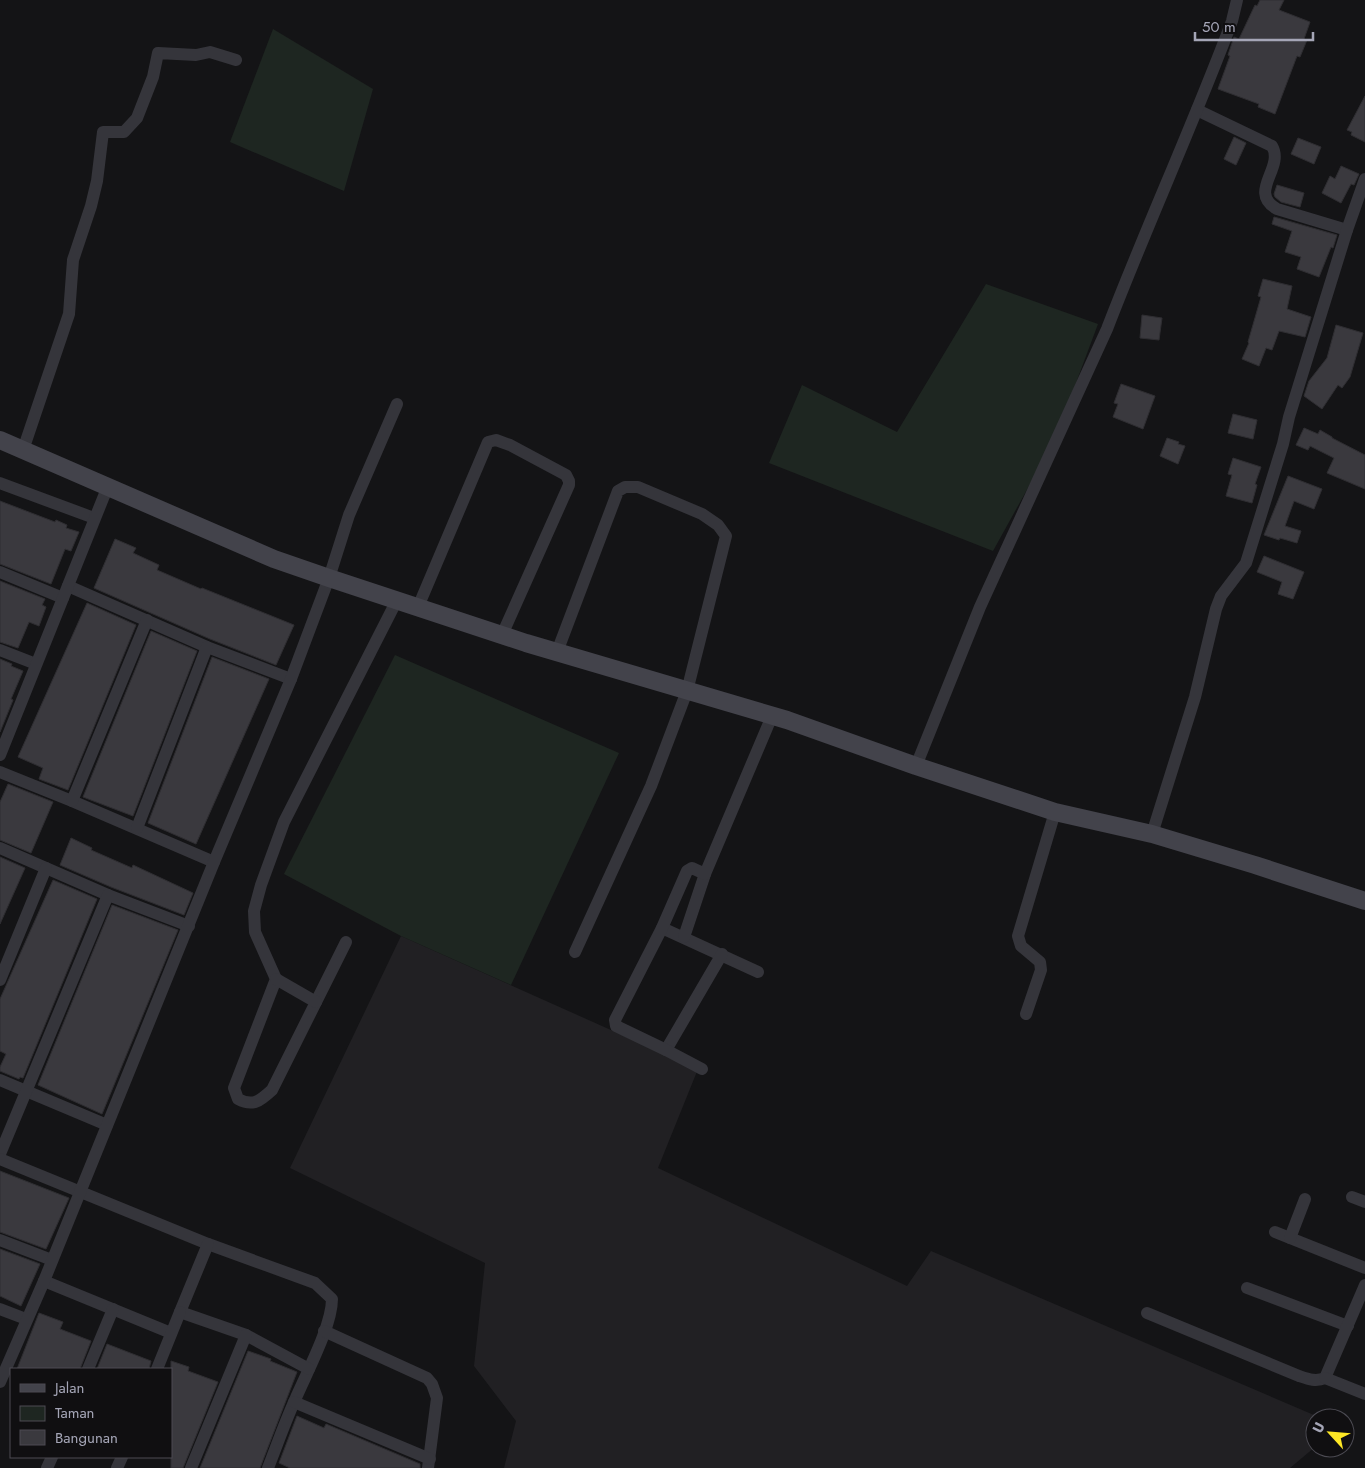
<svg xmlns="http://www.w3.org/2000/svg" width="1365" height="1468" font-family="Jost,sans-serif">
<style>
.built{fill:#212023}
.green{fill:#1e2621}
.building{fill:#3a393e;stroke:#2f2e32}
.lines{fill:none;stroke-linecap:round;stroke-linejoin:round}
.street{stroke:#35353b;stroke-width:12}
.secondary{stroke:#43434b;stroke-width:18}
</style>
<rect width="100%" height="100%" fill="#141416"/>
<polygon class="built" points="401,936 698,1069 658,1168 907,1286 931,1251 1321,1418 1315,1418 1315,1447 1290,1468 504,1468 516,1421 474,1366 485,1263 290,1168"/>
<g class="green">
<polygon points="273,29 373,89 344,191 230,142"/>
<polygon points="986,284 1098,324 1055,439 993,551 769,463 802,385 897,432"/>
<polygon points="395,655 619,753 511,985 401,936 284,874"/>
</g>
<g class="building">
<polygon points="1260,0 1284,0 1279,10 1310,22 1304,39 1307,40 1300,57 1297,56 1275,114 1258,107 1259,104 1218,89 1230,56 1228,55 1234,37 1239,39 1255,5 1257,6"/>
<polygon points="1365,96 1365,142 1351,135 1352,132 1347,130"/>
<polygon points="1234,137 1246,143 1236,165 1224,159"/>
<polygon points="1298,138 1321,147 1314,164 1291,154"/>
<polygon points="1341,166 1359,174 1354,185 1351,184 1341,203 1322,193 1330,176 1335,179"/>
<polygon points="1277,185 1304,193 1300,207 1281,202 1275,197 1274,194"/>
<polygon points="1274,217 1337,235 1333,248 1331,247 1319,277 1297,269 1301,257 1285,252 1292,231 1272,224"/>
<polygon points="1263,279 1292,286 1287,309 1311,317 1305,337 1279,331 1272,350 1266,348 1259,366 1242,359 1249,343 1248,342 1261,297 1258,296"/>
<polygon points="1142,315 1162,318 1159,340 1140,338"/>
<polygon points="1336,325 1363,333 1350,377 1342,388 1338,385 1322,409 1304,396 1309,381 1327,358"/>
<polygon points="1121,384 1155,396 1143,429 1113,417 1118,404 1114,403"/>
<polygon points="1233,414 1257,420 1253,439 1228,433"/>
<polygon points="1304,428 1318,434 1320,430 1332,437 1332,438 1365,455 1365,489 1327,473 1334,458 1310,446 1308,450 1296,445"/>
<polygon points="1167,438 1179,442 1178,444 1185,446 1178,464 1160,456"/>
<polygon points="1233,458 1261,467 1255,484 1257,485 1252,503 1226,496 1232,475 1228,474"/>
<polygon points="1288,476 1322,489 1314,509 1294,501 1285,526 1301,531 1297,543 1280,538 1279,540 1264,535"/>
<polygon points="0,501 55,522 56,520 67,525 66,528 79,532 71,551 65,549 51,584 0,564"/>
<polygon points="115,539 136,548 133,553 159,565 157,570 201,589 202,588 294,625 276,665 210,639 94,588"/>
<polygon points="1264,556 1304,572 1293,599 1278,594 1282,582 1257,572"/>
<polygon points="0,581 45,599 42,605 46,607 39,626 29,622 18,648 0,642"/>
<polygon points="87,603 136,625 68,790 39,779 43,768 18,757"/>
<polygon points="151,631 197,651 133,816 83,797"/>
<polygon points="212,657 269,679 196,844 148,823"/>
<polygon points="0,659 12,664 11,666 23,671 11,699 13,700 0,732"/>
<polygon points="8,784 53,802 31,853 0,840 0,802"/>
<polygon points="71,838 92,848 91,850 132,868 133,865 193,893 184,915 111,887 60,865"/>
<polygon points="0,857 25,868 0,924"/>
<polygon points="53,880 97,899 23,1078 20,1077 19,1079 0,1071 0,1067 6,1054 0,1051 0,999"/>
<polygon points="112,905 178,930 102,1114 38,1085"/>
<polygon points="0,1171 69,1198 46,1249 0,1232"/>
<polygon points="0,1249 40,1264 21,1306 0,1296"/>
<polygon points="39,1313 63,1322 60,1329 91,1341 80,1369 17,1369"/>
<polygon points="107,1344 151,1361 149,1369 97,1369"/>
<polygon points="248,1351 271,1359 270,1361 297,1372 260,1468 200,1468"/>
<polygon points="171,1361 189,1367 188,1371 218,1382 183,1468 171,1468"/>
<polygon points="297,1416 324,1428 326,1424 420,1464 420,1468 290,1468 279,1463"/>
</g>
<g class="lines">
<g class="street">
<path d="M1197,110l75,36c13,22 -25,46 5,63l70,21"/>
<polyline points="23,450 69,314 73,260 91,206 97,181 103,132 124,132 137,118 153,77 158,53 196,55 210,52 236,60"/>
<polyline points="0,483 94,518"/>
<polyline points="0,572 63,598"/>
<polyline points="68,586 207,647 291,679"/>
<polyline points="418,607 488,442 496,440 510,445 566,475 569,481 569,485 502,635"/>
<polyline points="0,650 36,664"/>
<polyline points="557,652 618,491 625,487 638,487 702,514 718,525 726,536 687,691 651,786 575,952"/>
<polyline points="0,755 108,486"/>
<path d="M916,766l64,-159 127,-278c40,-104 86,-204 125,-308l5,-21"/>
<polyline points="0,772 72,801 214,862"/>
<polyline points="72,801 147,620"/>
<polyline points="137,828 207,647"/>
<polyline points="1152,834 1195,697 1216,609 1221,596 1246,563 1283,444 1289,417 1347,230 1365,179"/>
<polyline points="0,848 108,895"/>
<polyline points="662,928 758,972"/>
<polyline points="684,937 705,874"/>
<path d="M346,942l-74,148c-12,11 -19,17 -34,9l-4,-11 42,-109 -21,-47 -1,-21 7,-26 23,-63 113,-222"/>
<polyline points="276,979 316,1002"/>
<polyline points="0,980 46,868"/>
<polyline points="1026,1014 1041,970 1040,962 1021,946 1018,936 1055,812"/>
<polyline points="666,1050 722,954"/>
<polyline points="702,1069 666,1050 616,1026 615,1020 662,928 687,871 692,868 705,874 772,716"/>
<polyline points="0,1080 107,1125"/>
<polyline points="0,1154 108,895 189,926"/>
<path d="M0,1159l208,85 107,39 17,16c0,27 -26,75 -37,101 -10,22 -18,45 -27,68"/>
<polyline points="1352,1197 1365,1202"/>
<polyline points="1275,1232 1365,1268"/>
<polyline points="1290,1238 1305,1199"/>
<polyline points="0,1240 52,1260"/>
<polyline points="208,1244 180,1312 246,1335 309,1369"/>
<polyline points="44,1281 171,1333"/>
<polyline points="1247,1288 1348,1326"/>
<polyline points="0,1309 26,1319"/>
<path d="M1147,1313l152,63c9,3 17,6 26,2l40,-93"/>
<polyline points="324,1331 427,1378 432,1384 437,1398 428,1468"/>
<polyline points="88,1369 113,1309"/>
<polyline points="157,1369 180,1312"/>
<polyline points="1325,1378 1365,1394"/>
<polyline points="0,1382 44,1281 214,862 291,679 329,578 349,515 397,404"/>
<polyline points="294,1402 430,1459"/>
<polyline points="47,1468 52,1457"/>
<polyline points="117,1468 122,1457"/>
<polyline points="191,1468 246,1335"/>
</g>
<polyline class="secondary" points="0,440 274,559 329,578 526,643 787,720 916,766 1055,812 1152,834 1255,865 1365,901"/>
</g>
<rect x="10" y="1368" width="162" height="90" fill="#100f11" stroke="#4c4b53"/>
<rect x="20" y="1384" width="25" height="8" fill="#43434b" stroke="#4c4b53"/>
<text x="55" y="1393" font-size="15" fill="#a5a6b7">Jalan</text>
<rect x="20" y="1406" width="25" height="15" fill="#1e2621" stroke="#4c4b53"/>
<text x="55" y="1418" font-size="15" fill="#a5a6b7">Taman</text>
<rect x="20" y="1430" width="25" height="15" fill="#3a393e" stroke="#4c4b53"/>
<text x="55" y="1443" font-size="15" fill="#a5a6b7">Bangunan</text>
<g transform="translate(1330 1433) rotate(296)"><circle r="24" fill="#100f11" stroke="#4c4b53"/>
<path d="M0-4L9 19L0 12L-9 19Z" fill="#fde725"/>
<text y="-8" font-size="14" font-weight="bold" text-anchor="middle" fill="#a5a6b7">U</text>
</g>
<path d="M1195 32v8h118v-8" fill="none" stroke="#a5a6b7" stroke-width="2.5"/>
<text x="1202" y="32" font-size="15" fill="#a5a6b7" stroke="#100f11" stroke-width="4" paint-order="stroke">50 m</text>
</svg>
